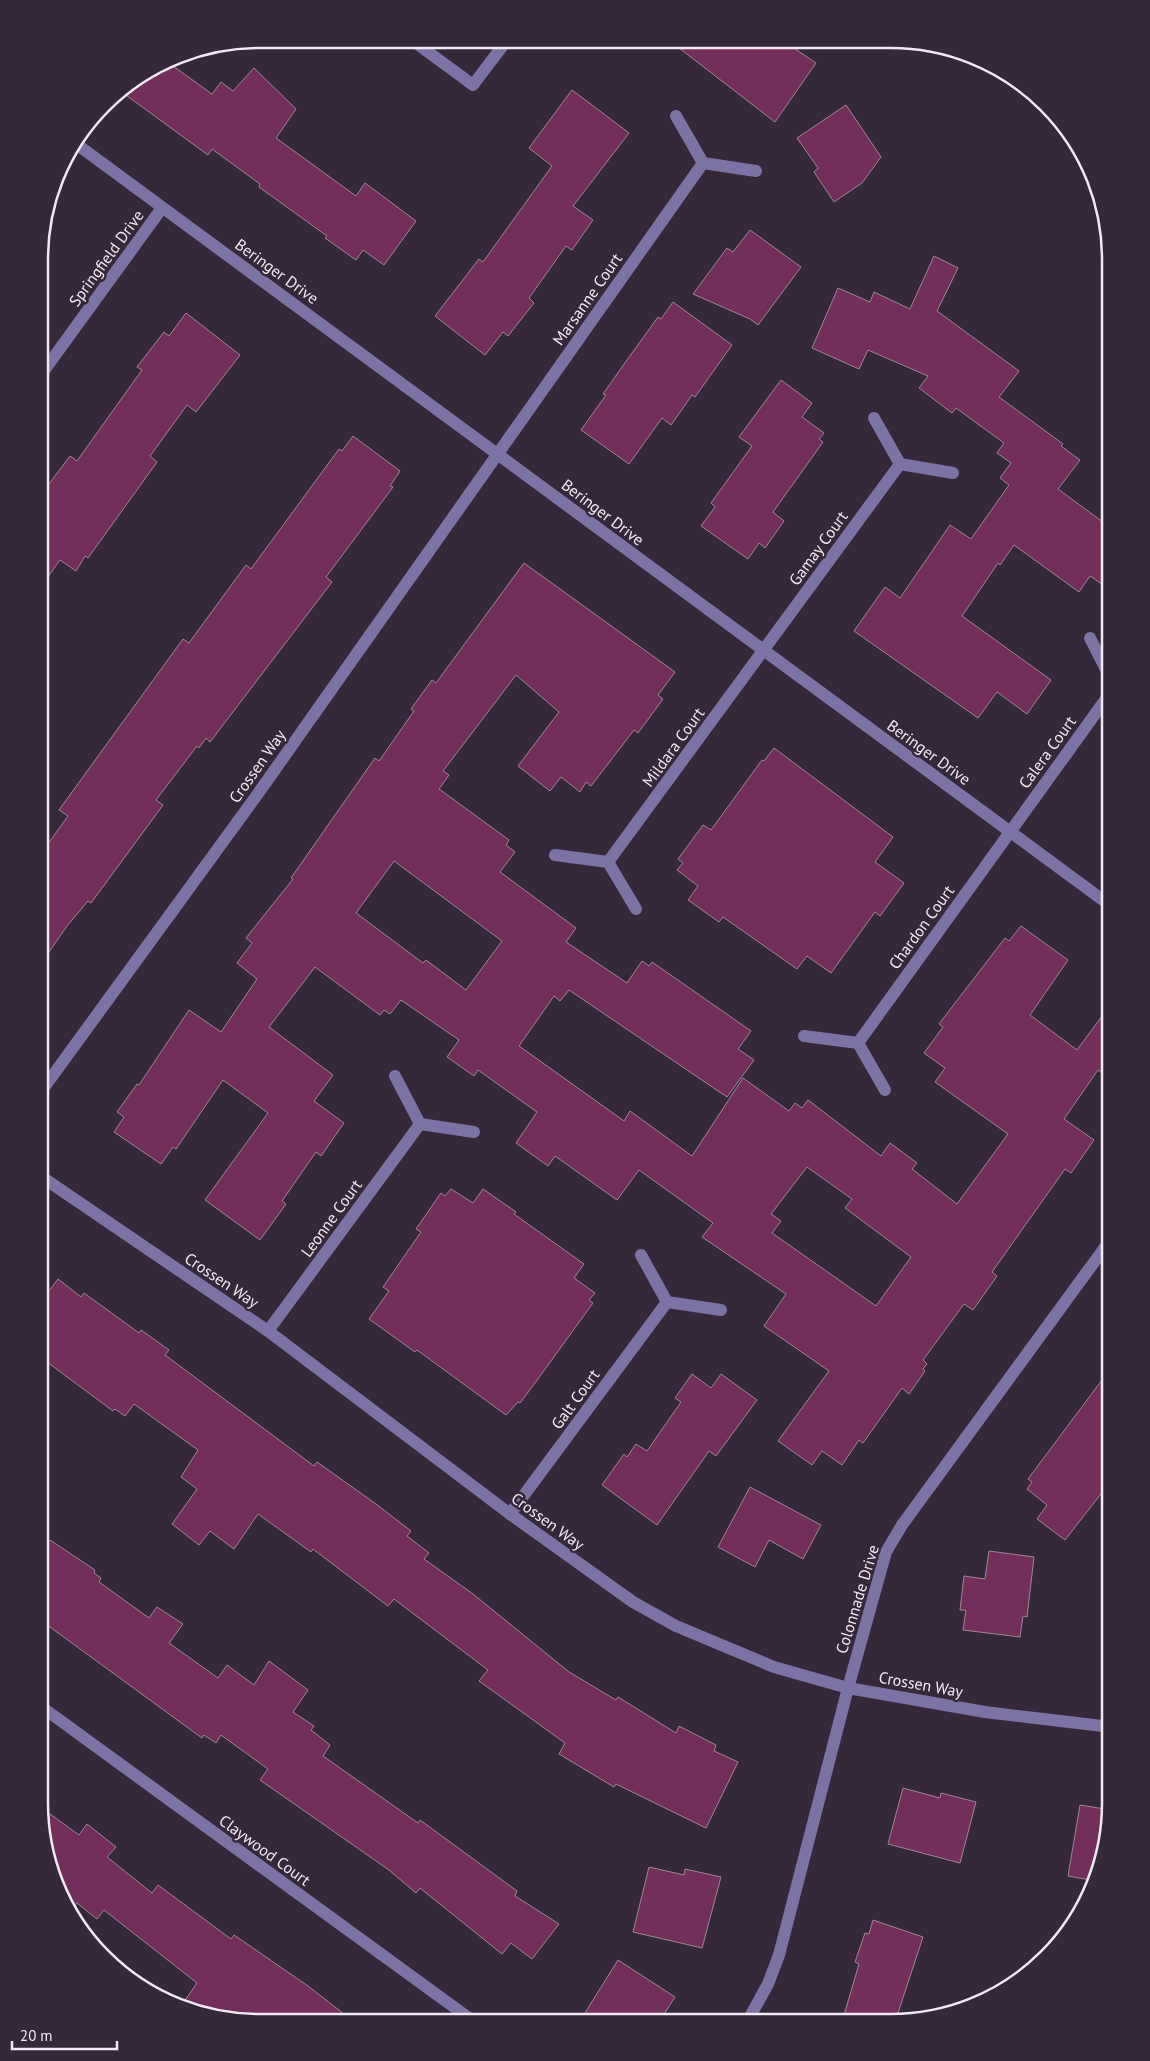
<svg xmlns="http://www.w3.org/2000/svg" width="1150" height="2061" font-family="'PT Sans',sans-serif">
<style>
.building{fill:#722f5c;stroke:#a08795;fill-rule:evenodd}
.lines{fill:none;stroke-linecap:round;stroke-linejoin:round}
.minor{stroke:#7c72a4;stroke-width:12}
.labels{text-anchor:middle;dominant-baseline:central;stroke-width:5;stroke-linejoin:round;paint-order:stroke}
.street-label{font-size:16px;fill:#f2e9f4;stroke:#35283a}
.rim{fill:none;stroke:#f2e9f4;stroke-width:2.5}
</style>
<rect width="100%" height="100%" fill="#35283a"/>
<g class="building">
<polygon points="670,41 785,42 816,63 775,122"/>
<polygon points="166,61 212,94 221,82 233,91 254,68 296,109 276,138 356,196 365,183 416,221 384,265 363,250 356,260 325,238 327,236 259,187 260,184 212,149 208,155 119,90"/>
<polygon points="572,90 629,133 573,206 593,220 572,250 566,246 529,298 534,303 508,336 503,332 485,355 435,316 479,259 483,262 552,166 529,148"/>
<polygon points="846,105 881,157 862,183 834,202 814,172 818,168 797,138"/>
<polygon points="750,230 801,267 758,325 750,319 693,294 727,248 733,252"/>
<polygon points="934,256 958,268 937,311 1019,371 999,397 1063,444 1061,446 1080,460 1058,489 1111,528 1111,590 1090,576 1079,592 1014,545 1000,565 998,563 962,616 1051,680 1027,714 997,692 978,718 854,631 885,587 900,598 950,525 971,539 1009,485 1000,478 1011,463 997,453 1004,443 956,408 952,413 919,388 928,376 868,350 859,369 812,348 838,288 870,302 874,292 910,309"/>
<polygon points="673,302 732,345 695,397 692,395 671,425 662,418 629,464 581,430 606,395 603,394 622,367 658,317 661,319"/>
<polygon points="186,313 240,355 196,412 187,405 150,456 157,462 88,558 85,556 76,571 60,560 40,588 40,496 70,456 77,461 142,370 137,367 164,332 169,336"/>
<polygon points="781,380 812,403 802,417 824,433 819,439 823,442 773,512 784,521 765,548 759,543 748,559 701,526 715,507 711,503 752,446 739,437"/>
<polygon points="353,436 400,471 390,486 393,487 326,577 332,582 210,742 206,738 199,748 197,746 156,800 163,805 91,903 88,901 67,926 40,965 40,855 68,816 59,810 183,639 189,643 246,565 251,569 339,449 342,451"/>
<path d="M524,563l151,109 -17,23 5,4 -25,34 -4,-3 -43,56 -5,-4 -6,10 -19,-15 -11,14 -32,-25 41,-54 -43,-37 -73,96 6,4 -10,14 70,51 -3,5 9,7 -15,20 76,56 -10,14 61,41 15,-22 7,5 3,-4 99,69 -13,18 16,11 -27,37 -158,-107 -9,11 -6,-5 -35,50 105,75 6,-10 62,45 51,-78 46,33 6,-8 7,5 6,-8 73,56 9,-13 27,20 -5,6 45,35 51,-70 -73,-52 10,-14 -21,-15 19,-26 -4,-3 66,-86 4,3 12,-15 47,34 -38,55 47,35 34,-46v75l-13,-9 -34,49 30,21 -23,33 -6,-4 -73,103 5,4 -24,34 -9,-6 -41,56 4,4 -4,5 2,2 -16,23 -7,-6 -39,55 -4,-3 -17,25 -20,-14 -10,14 -34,-24 51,-70 -65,-45 22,-32 -84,-57 11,-14 -74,-53 -22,30 -62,-44 -7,10 -32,-23 21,-31 -59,-42 -4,6 -27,-19 12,-17 -58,-40 -11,14 -6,-4 -4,5 -65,-48 -46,60 64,48 -19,26 30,22 -23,33 -5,-4 -34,49 4,3 -26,36 -55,-40 63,-87 -45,-33 -47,69 -3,-2 -12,17 -47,-32 10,-15 -7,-5 20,-28 2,1 50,-75 32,22 36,-53 -20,-16 15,-20 -6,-5 47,-59 -2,-1 84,-120 4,3 35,-50 -3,-2 21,-29 4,3zM394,861l108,80 -36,49 -40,-30 -3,3 -67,-50zM807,1167l45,32 -7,9 66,49 -35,49 -104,-73 9,-12 -10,-7z"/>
<polygon points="774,748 893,837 875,862 904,883 880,916 875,912 831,973 807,956 797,969 723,917 719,922 688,900 698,886 677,870 683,863 678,859 703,825 711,830 762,760 764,761"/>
<polygon points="451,1189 473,1203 483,1189 516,1212 514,1214 584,1264 574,1278 595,1293 589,1300 593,1303 535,1383 520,1403 518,1402 506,1415 417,1350 415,1352 369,1319 389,1291 383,1287 421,1232 416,1229 441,1193 445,1196"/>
<polygon points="58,1279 81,1297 84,1293 139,1333 141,1330 169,1350 165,1355 314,1466 317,1462 376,1504 411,1531 407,1536 429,1553 424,1559 473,1594 569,1672 616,1700 618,1697 676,1733 679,1726 716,1745 714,1751 738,1762 706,1828 616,1784 614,1787 559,1754 565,1743 479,1681 488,1670 394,1599 388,1606 313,1549 311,1552 258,1514 234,1549 210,1531 199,1545 172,1524 197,1489 181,1477 198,1450 134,1404 125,1416 115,1409 113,1411 39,1356 39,1304"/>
<polygon points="1111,1368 1111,1481 1065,1540 1037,1519 1047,1505 1027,1489 1032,1482 1028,1479"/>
<polygon points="692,1374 711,1388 721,1374 757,1400 716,1456 709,1451 657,1525 602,1485 624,1454 627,1457 636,1444 647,1451 681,1402 675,1398"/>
<polygon points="750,1487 821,1525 803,1559 769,1540 755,1567 718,1547"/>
<polygon points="50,1540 95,1570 94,1573 101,1578 99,1582 149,1618 157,1607 183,1624 169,1643 218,1678 227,1665 254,1685 269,1661 308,1690 293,1712 314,1726 311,1730 330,1745 323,1756 418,1823 420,1820 517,1891 515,1896 559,1924 532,1959 511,1943 502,1954 420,1888 416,1893 389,1870 260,1780 268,1769 221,1735 216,1743 204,1735 202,1738 39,1619 39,1555"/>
<polygon points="989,1551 1034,1557 1027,1617 1023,1616 1020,1637 963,1630 966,1610 960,1610 964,1576 985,1579"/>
<polygon points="903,1788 940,1798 941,1793 976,1802 960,1863 888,1844"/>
<polygon points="1080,1805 1111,1810 1099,1873 1096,1881 1068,1876"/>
<polygon points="39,1806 79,1835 87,1824 116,1847 107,1857 152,1893 158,1885 231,1939 234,1935 308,1986 353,2021 230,2020 181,2006 197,1983 104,1910 97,1919 77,1903 74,1907 63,1898 51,1873"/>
<polygon points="649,1867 684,1875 685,1869 721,1877 702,1948 633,1932"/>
<polygon points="873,1920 923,1937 895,2022 842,2022 859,1964 855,1962 865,1933 869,1934"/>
<polygon points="618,1960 675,1997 659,2022 580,2021"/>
</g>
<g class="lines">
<g class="minor">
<polyline points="412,40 473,85 507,40"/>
<polyline points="676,116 703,163 756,171"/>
<polyline points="75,143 1111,906"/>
<polyline points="40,376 162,208"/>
<polyline points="874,418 900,464 953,473"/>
<polyline points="1090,638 1111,679"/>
<polyline points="555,855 608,862 636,909"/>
<polyline points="608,862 900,464"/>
<polyline points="804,1036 858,1043 885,1090"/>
<polyline points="858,1043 1111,692"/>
<polyline points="395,1076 420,1124 474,1132"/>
<polyline points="40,1093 257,795 703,163"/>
<polyline points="39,1175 268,1331 510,1514 633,1602 676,1626 774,1667 848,1688 985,1712 1111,1727"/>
<polyline points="641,1255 667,1302 721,1310"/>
<polyline points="268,1331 420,1124"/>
<polyline points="510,1514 667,1302"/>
<polyline points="39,1705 473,2021"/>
<polyline points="747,2022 768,1984 779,1955 848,1688 886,1552 902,1525 1111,1239"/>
</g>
</g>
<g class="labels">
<g class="street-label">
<text transform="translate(106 258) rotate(-54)">Springfield Drive</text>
<text transform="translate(277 271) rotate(36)">Beringer Drive</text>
<text transform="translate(587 299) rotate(-55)">Marsanne Court</text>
<text transform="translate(603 512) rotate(37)">Beringer Drive</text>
<text transform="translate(818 548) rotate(-54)">Gamay Court</text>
<text transform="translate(673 747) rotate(-54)">Mildara Court</text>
<text transform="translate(929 752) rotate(36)">Beringer Drive</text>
<text transform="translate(1047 752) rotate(-54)">Calera Court</text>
<text transform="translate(257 766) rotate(-55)">Crossen Way</text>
<text transform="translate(921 927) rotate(-54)">Chardon Court</text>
<text transform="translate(331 1218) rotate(-54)">Leonne Court</text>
<text transform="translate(222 1280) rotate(34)">Crossen Way</text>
<text transform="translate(575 1399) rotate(-54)">Galt Court</text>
<text transform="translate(548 1521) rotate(36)">Crossen Way</text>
<text transform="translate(857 1599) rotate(-73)">Colonnade Drive</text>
<text transform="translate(921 1684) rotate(10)">Crossen Way</text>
<text transform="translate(265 1850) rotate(36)">Claywood Court</text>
</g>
</g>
<path d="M0 0H1150V2061H0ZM259 48H891A211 211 0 0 1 1102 259V1803A211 211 0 0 1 891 2014H259A211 211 0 0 1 48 1803V259A211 211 0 0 1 259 48Z" fill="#35283a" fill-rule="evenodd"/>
<path class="rim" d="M259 48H891A211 211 0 0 1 1102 259V1803A211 211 0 0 1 891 2014H259A211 211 0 0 1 48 1803V259A211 211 0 0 1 259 48Z"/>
<path d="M12 2041v8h105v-8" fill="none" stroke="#f2e9f4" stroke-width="2.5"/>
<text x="20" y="2041" font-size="15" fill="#f2e9f4" stroke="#35283a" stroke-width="4" paint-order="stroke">20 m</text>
</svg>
